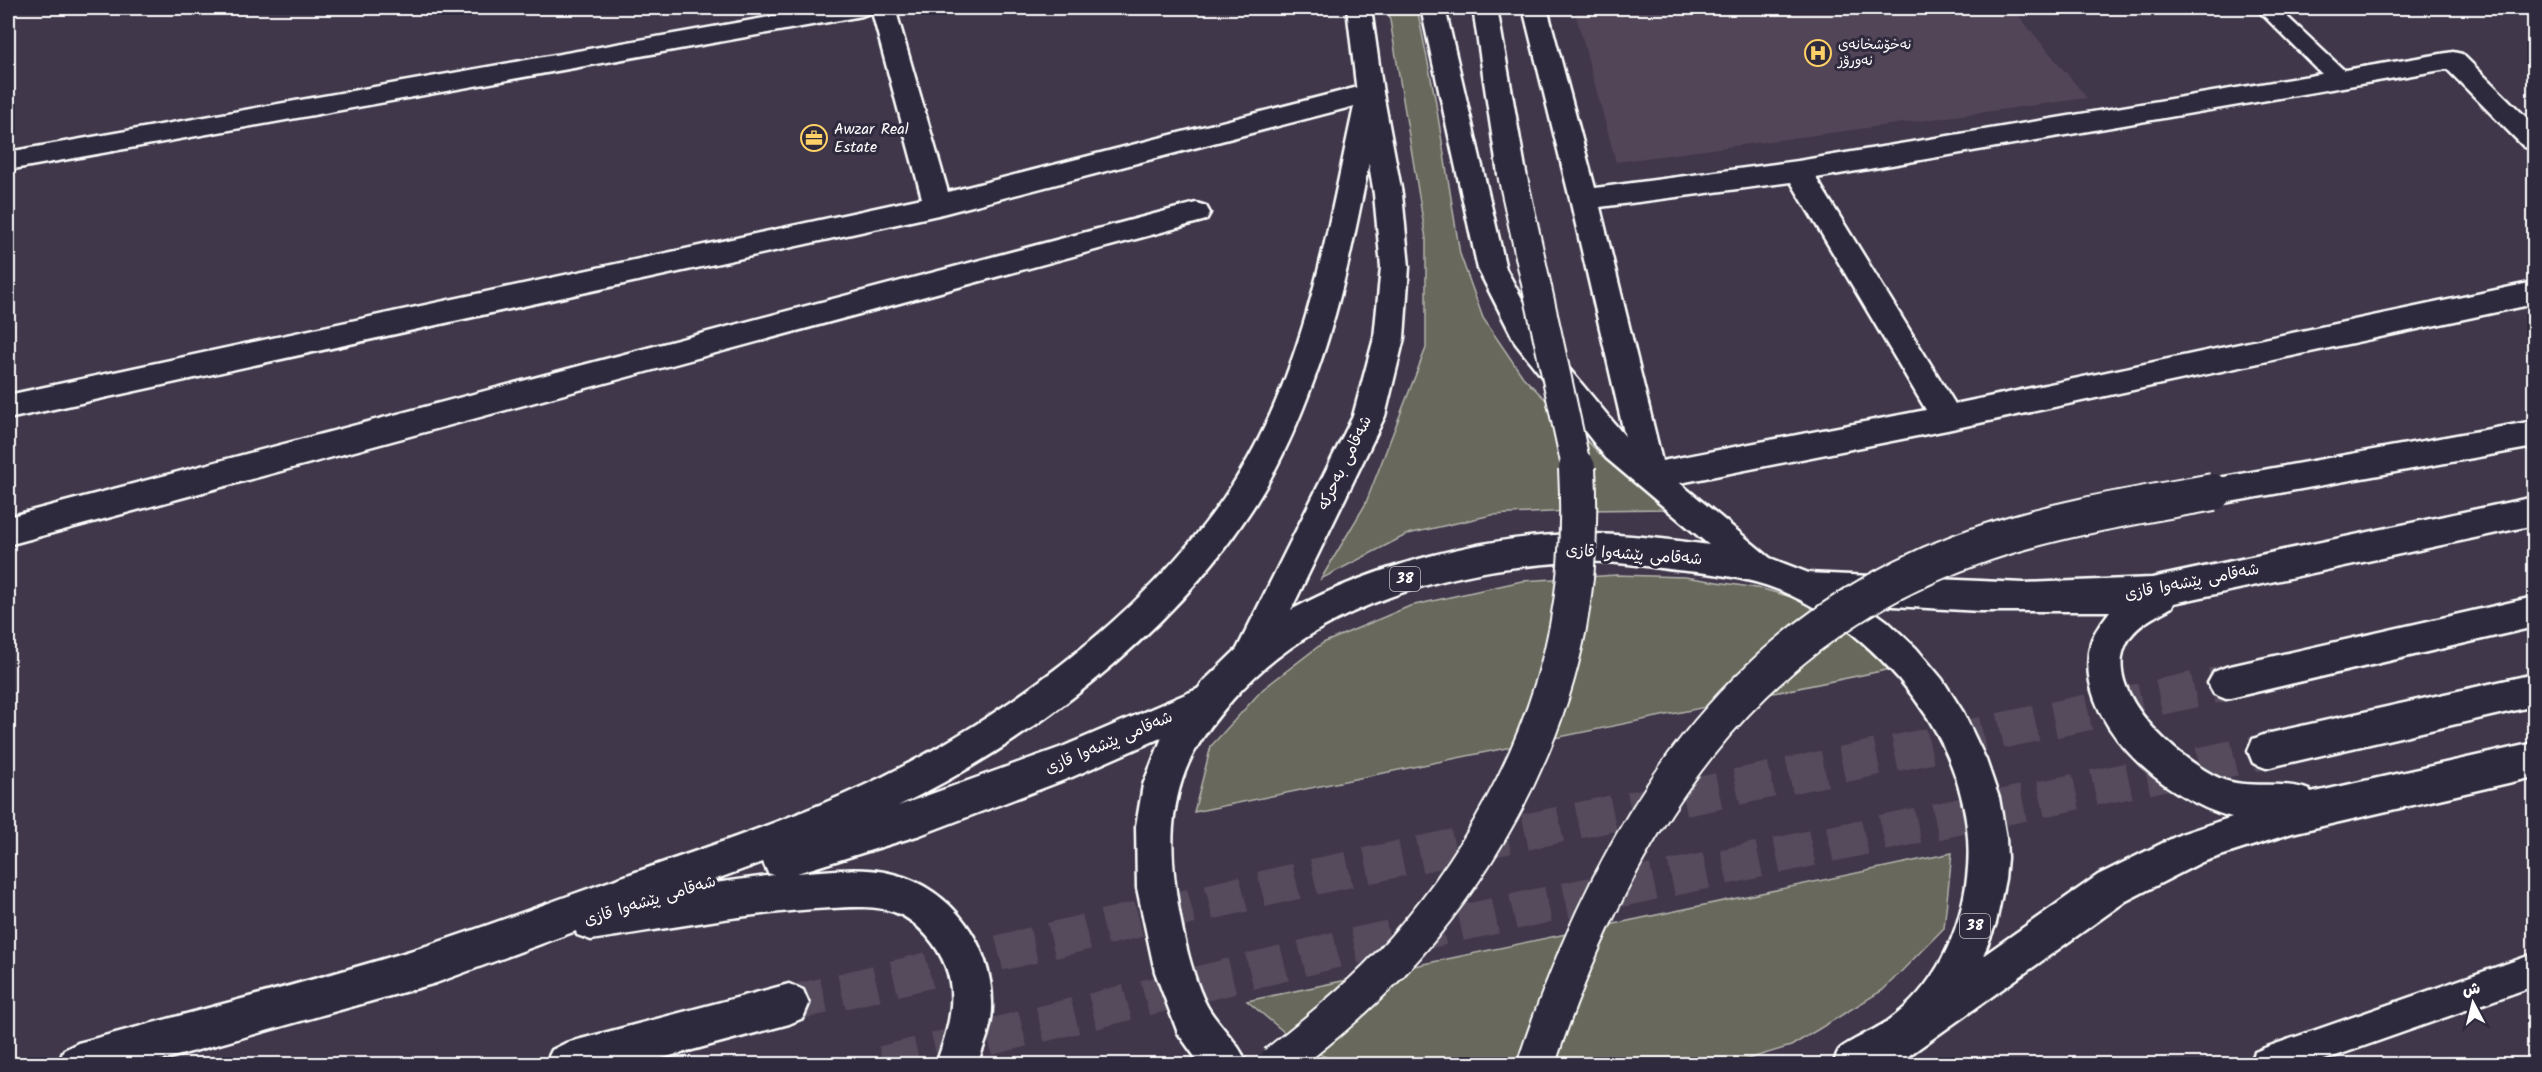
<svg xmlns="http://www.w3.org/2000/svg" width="2542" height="1072" font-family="Kalam,'Playpen Sans Arabic',sans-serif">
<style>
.built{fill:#524458}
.green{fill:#68695b;stroke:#b4b4ad;stroke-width:1.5}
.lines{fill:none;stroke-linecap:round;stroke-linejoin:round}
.highway-tunnel{stroke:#544b5d;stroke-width:36;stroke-dasharray:36 18;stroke-linecap:butt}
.lane-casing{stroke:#fff;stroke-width:5}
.street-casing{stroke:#fff;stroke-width:5}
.primary-casing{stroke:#fff;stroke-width:5}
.highway-casing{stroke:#fff;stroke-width:5}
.lane{fill:#2f2a3d;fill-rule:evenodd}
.street{fill:#2f2a3d;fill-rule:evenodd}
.primary{fill:#2f2a3d;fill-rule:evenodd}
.highway{fill:#2f2a3d;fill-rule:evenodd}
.highway-bridge-far1-casing{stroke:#fff;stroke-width:32;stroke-linecap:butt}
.highway-bridge-casing{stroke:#fff;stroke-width:40;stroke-linecap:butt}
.highway-bridge-far1{stroke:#2f2a3d;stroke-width:28}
.highway-bridge{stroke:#2f2a3d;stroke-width:36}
.labels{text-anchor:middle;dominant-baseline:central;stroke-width:6;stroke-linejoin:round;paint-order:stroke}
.far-poi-label{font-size:14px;fill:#fff;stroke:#2f2a3d;text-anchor:start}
.shield{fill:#2f2a3d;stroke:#c1bfc5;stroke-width:1.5}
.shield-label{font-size:15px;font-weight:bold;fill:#fff}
.poi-label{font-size:16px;fill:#fff;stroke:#2f2a3d;text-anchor:start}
.street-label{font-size:16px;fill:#fff;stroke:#2f2a3d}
</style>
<rect width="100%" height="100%" fill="#41374b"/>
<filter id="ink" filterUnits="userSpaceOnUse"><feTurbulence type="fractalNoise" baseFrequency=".0167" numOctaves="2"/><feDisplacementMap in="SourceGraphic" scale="12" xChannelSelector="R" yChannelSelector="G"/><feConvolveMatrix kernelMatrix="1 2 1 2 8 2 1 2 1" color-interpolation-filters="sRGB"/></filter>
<g filter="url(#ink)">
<polygon class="built" points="1574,8 2012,8 2087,98 1616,162"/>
<g class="green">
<polygon points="1388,8 1417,8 1435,98 1460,254 1483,318 1523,377 1601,455 1668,509 1587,510 1492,515 1408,534 1321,579 1365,505 1426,348 1426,239"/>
<polygon points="1617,575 1685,577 1763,589 1812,603 1851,633 1891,669 1194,812 1211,746 1263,689 1323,643 1410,606 1522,581"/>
<polygon points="1952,853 1944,928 1883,990 1791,1046 1731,1064 1343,1064 1302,1047 1247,1001"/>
</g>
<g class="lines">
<g class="highway-tunnel">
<polyline points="789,1004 1313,877 2226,683"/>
<polyline points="883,1064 1335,950 2266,751"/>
</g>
<defs>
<g id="lane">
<polygon points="2256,8 2278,8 2348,74 2351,79 2348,84 2340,86 2332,84"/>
<polygon points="2534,954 2534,986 2313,1064 2250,1064 2255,1052 2267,1047"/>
</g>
<g id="street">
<polygon points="820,8 895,8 948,192 1370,84 1379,87 1383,93 1379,99 1370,102 938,215 8,419 8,395 922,198 872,12 862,16 8,170 8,152"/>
<path d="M1523,8h24l48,180 203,-27 655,-109 9,2 72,71v24l-10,-2 -77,-78 -631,109 139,226 579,-122v22l-587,126 -297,59 -11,-4 -5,-9 -64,-277zM1791,182l135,228 -264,51 -62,-254z"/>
<polygon points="1196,203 1206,206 1210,213 1206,220 8,545 8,517"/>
</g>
<path id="primary" d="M1347,8h24l12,85 19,101 7,73 -5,71 -19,78 -94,194c82,-44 191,-74 285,-76 44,-1 90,5 133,11l-103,-87 -90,-114 -38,-75 -57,-261h24l61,261 36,67 86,104 142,118 49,19 35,20 33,24 29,27 26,31 21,33 23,48 13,38 7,40 1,20 -2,21 -9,44 -22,56 -29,46 -20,18 -22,16 -9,5h-61c3,-5 3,-11 7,-15 6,-6 38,-21 48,-28 47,-33 72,-87 79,-143 7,-55 -10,-113 -39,-160 -35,-55 -88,-103 -149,-128 -32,-13 -69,-17 -102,-20 -34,-4 -70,-10 -104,-8 -122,6 -257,43 -340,137 -36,41 -55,72 -60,127 -4,47 12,138 34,180 12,21 32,36 40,58h-47l-22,-31 -23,-61 -18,-84 -1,-62 7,-41 20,-50 41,-54 33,-32 116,-233 21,-78 7,-71 -7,-73 -17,-101z"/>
<g id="highway">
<polygon points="1473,8 1497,8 1526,174 1522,181 1512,184 1502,181 1498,174"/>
<path d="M1370,84l9,3 4,6c-20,96 -35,195 -69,287 -17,47 -38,94 -66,135 -80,122 -220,228 -350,291l164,-59 147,-63 13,5 5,11 -5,11 -150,66 -152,58 -123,38c31,-2 65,-7 96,1 59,14 101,73 99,133 0,20 -8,39 -15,57h-41c17,-47 27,-86 -9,-128 -9,-10 -20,-20 -33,-24 -19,-7 -43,-5 -63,-4 -81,4 -160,20 -240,32l-14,-5 -1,-4 -140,52 -288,81h-90l6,-14 14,-7c114,-31 229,-60 342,-95 66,-21 130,-46 196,-69 76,-27 153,-52 227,-84 142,-61 311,-183 393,-316 72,-114 92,-256 121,-386l4,-6zM763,862l5,11 6,2 -74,10z"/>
<polygon points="2534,421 2534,447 2213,505 2202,501 2197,492 2202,483 2213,479"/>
<path d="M2534,497v28l-360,78 -2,4c-17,10 -37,18 -46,37 -24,50 54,116 93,134 29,13 62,1 90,12l2,3 223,-50v34l-242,56 -90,29 -76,39 -222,158 -12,5 -16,-5 -6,-14 6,-14 222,-156 83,-41 51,-17c-68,-17 -161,-97 -141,-175 3,-11 12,-21 19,-31h-130l-173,-10 -12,-4 -5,-10 5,-10 12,-4 216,10 129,-5z"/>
<polygon points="2534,597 2534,627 2226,699 2214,694 2208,683 2214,672 2226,667"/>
<polygon points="2534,674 2534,706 2266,768 2253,763 2248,751 2253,739 2266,734"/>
<polygon points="789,984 803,990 809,1004 803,1018 789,1024 640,1064 545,1064 552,1050 566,1043"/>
</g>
</defs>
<use href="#lane" class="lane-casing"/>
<use href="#street" class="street-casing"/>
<use href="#primary" class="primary-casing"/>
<use href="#highway" class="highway-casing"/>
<use href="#lane" class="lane"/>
<use href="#street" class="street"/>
<use href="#primary" class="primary"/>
<use href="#highway" class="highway"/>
<defs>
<polyline id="highway-bridge-far1" points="1512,174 1577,470"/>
<g id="highway-bridge">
<path d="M1276,1064c39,-31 78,-62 113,-99 86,-92 155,-213 179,-338 10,-53 12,-105 9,-159"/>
<path d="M1536,1064c78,-235 202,-438 449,-521 74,-25 151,-37 228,-51"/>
</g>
</defs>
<use href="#highway-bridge-far1" class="highway-bridge-far1-casing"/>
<use href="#highway-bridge" class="highway-bridge-casing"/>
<use href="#highway-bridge-far1" class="highway-bridge-far1"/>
<use href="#highway-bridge" class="highway-bridge"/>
</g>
</g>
<defs>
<symbol id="hospital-ring" viewBox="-11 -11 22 22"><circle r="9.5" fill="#2f2a3d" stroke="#ffd166" stroke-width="1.5"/><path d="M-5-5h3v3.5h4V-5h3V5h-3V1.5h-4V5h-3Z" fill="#ffd166"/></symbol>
<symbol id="office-ring" viewBox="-11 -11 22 22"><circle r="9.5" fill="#2f2a3d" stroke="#ffd166" stroke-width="1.5"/><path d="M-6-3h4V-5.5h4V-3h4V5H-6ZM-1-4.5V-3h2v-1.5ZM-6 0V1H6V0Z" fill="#ffd166"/></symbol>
</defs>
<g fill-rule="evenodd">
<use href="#hospital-ring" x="1803" y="38" width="30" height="30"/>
<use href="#office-ring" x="799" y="123" width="30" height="30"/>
</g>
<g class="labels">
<g class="far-poi-label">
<text x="1838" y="45">نەخۆشخانەی<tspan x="1838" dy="16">نەورۆز</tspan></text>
</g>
<g class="shield">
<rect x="1390" y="567" width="30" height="24" rx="4.5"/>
<rect x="1960" y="914" width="30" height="24" rx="4.5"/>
</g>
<g class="shield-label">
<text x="1405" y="579">38</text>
<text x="1975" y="926">38</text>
</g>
<g class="poi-label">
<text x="834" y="129">Awzar Real<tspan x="834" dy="18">Estate</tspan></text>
</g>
<g class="street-label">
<text transform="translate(1345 463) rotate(-64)">شەقامی بەحرکە</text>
<text transform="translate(1634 555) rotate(4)">شەقامی پێشەوا قازی</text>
<text transform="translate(2192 582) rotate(-11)">شەقامی پێشەوا قازی</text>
<text transform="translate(1109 743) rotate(-23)">شەقامی پێشەوا قازی</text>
<text transform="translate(650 901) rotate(-17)">شەقامی پێشەوا قازی</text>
</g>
</g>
<rect width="2542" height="1072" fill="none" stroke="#2f2a3d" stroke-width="30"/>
<rect x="15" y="15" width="2512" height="1042" fill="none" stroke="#fff" stroke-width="2" filter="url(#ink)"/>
<g transform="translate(2473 1003) rotate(353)" stroke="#2f2a3d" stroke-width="4.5" paint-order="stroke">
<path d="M0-4.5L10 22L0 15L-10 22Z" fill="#ffffff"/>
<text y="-9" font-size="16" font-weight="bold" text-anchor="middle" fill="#ffffff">ش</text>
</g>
</svg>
